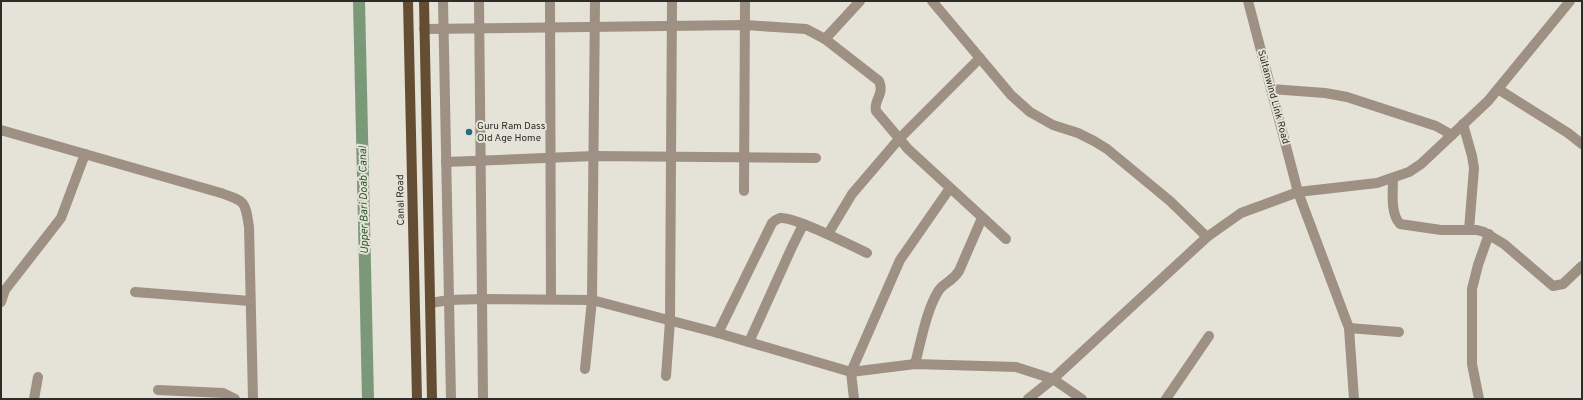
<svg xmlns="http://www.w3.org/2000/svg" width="1583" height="400" font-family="Overpass,sans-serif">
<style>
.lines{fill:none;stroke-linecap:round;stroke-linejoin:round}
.canal{stroke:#7b9978;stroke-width:12}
.minor{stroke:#9e9082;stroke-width:10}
.tertiary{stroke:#9e9082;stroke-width:10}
.primary{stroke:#654d34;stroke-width:10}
.poi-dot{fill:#286c7d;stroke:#e5e2d8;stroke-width:1.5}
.labels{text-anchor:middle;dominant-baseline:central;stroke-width:4;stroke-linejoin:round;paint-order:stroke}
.street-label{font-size:10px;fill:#2d2c28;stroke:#e5e2d8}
.poi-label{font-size:10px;fill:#2d2c28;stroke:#e5e2d8;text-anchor:start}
.water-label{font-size:11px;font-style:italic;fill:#2c5628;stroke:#e5e2d8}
</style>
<rect width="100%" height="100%" fill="#e5e2d8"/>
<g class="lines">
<polyline class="canal" points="359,1 368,399"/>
<g class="minor">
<polyline points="443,1 451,399"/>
<polyline points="479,1 483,399"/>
<polyline points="550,1 551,299"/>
<polyline points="932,1 1011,95 1030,112 1053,125 1078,133 1094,141 1107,149 1170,201 1207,237"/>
<polyline points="424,29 745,25 806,29 825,39 860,1"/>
<path d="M825,39l54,42c6,14 -6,19 -3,30l32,38 98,90"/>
<polyline points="1271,89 1325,93 1347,97 1436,126 1452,135"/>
<polyline points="1498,89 1568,133 1582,144"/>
<polyline points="1463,124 1472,156 1474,168 1469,230"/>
<path d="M1,130l220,63c25,9 24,8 28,34l4,172"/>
<polyline points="446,162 594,156 816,158"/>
<path d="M1393,178c0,14 -3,35 7,46l41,6h36l7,2 20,12 49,42 10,-2 19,-18"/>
<polyline points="744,191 745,1"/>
<polyline points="1298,192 1349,328 1354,399"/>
<polyline points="828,234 852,194 899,139 980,58"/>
<polyline points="135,292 250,301"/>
<polyline points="1,302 5,290 61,218 85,154"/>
<polyline points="430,303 449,300 482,299 592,300 718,333 851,372 915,364 1016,367 1053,379 1082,399"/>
<polyline points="1349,328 1399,332"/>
<path d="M718,333l54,-110c2,-2 5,-4 8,-5 14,-2 72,28 87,35"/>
<polyline points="749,342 792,247 803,225"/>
<path d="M915,364c6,-22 11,-54 24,-74 6,-8 13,-8 20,-19l23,-53"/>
<polyline points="585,369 592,300 595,1"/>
<polyline points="666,376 670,321 672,1"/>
<polyline points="158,390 223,393 235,399"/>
<polyline points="34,399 38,377"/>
<polyline points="854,399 851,372 900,260 950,188"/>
<polyline points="1166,399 1209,336"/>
<polyline points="1479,399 1472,364 1472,289 1478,265 1489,234"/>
</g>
<g class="tertiary">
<polyline points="1248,1 1298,192"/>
<polyline points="1028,399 1053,379 1207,237 1241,213 1298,192 1377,183 1409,172 1421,164 1488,101 1570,1"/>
</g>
<g class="primary">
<polyline points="408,1 417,399"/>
<polyline points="424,1 432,399"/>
</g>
</g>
<circle class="poi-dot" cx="469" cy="132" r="4"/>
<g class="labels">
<g class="street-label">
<text transform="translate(1273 97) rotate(75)">Sultanwind Link Road</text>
<text transform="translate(401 200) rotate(-91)">Canal Road</text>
</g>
<g class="poi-label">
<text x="477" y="126">Guru Ram Dass<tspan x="477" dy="12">Old Age Home</tspan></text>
</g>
<g class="water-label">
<text transform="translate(364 200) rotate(-91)">Upper Bari Doab Canal</text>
</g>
</g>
<rect width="1583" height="400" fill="none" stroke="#2d2c28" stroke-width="4"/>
</svg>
